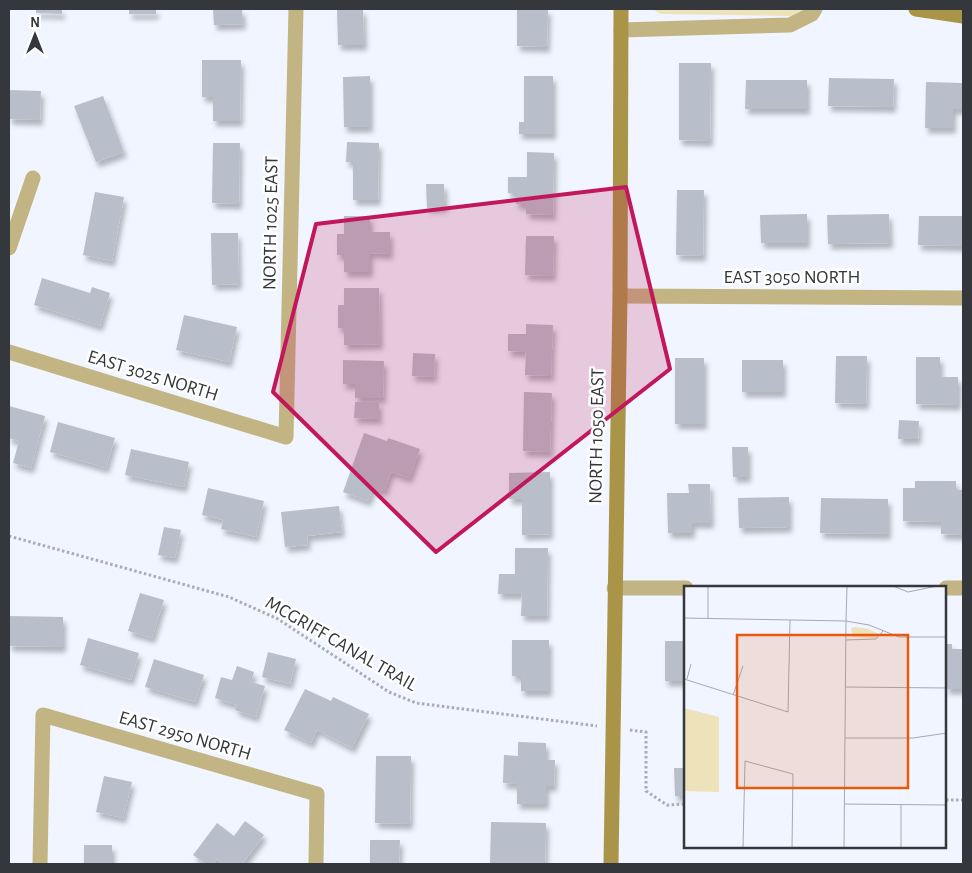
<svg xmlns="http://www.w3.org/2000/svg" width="972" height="873" font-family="'Alegreya Sans',sans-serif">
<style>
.green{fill:#ede2b9}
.building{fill:#b9bfca;filter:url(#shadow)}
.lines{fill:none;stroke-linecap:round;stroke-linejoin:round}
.path{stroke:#a8acb3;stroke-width:3;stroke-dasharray:2.5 2.5;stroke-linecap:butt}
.minor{stroke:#c3b484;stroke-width:15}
.secondary{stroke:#aa9447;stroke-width:15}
.marked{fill:#c2185b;fill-opacity:0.2;stroke:#c2185b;stroke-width:4;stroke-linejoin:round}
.labels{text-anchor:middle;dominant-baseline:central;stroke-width:5;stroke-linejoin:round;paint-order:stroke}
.street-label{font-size:19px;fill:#34373b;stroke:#fff}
.inset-road{fill:none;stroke:#a5a9b1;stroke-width:1}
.view{fill:#e8590c;fill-opacity:0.15;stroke:#e8590c;stroke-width:2.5}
.inset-edge{fill:none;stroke:#34373b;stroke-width:2.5}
</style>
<defs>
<filter id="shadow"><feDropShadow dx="3" dy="5.5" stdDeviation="2.5" flood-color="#0004"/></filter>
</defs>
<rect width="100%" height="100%" fill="#f0f5ff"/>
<polygon class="green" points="652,9 804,9 791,16 661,14"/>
<g class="building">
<polygon points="36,9 62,9 62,14 36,13"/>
<rect x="129" y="9" width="27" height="5"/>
<polygon points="213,9 242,9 243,24 214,25"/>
<polygon points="363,9 364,45 338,45 337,10"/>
<polygon points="517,9 548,9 547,47 517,46"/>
<polygon points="202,60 241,60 240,121 213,121 213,97 202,97"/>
<polygon points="679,63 711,63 710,141 679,140"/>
<polygon points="370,76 370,127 344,127 343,77"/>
<polygon points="524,76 553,76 553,134 519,134 519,122 524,122"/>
<polygon points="829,78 894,79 893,107 828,106"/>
<polygon points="746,80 807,80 807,109 745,109"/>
<polygon points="926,82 963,83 963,109 953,109 953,128 925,128"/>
<polygon points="9,90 41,91 40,120 9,119"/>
<polygon points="103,96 124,152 96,162 74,106"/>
<polygon points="347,142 379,143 378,200 353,200 353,162 346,162"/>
<polygon points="213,143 240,143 239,204 212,203"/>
<polygon points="527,152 554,153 553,215 526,214 526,204 516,204 516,193 508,193 508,177 527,177"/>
<polygon points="426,184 444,184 445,207 427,208"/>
<polygon points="677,190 704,190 703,256 676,255"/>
<polygon points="95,192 124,197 112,261 83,255"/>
<polygon points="807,214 807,243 761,243 760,215"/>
<polygon points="889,214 890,243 828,244 827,215"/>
<polygon points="344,216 370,216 370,232 390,232 390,254 370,253 370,272 344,272 344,255 337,255 337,234 344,234"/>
<polygon points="919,216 963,216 963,246 918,245"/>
<polygon points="211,233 238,233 239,284 212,285"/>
<polygon points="526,236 554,236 553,276 525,275"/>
<polygon points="42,278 90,293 92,287 110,293 100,326 34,305"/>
<polygon points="344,288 379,288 380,344 344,345 344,328 338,328 338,305 344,305"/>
<polygon points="184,315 237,327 229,362 176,350"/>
<polygon points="526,324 553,325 551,376 525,375 526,352 508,351 508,334 526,334"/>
<polygon points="413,353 435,354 434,377 412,376"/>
<polygon points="836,356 867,356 866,404 835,403"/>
<polygon points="916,357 940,357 940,377 958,377 958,405 916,404"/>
<rect x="675" y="358" width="29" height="66"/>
<polygon points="343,360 384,361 383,398 355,398 355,384 343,384"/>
<rect x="742" y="360" width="41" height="32"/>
<polygon points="524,392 552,393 550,452 523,451"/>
<polygon points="355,402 379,402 379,419 354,418"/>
<polygon points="9,406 45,416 31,468 13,463 19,441 9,438"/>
<polygon points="899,420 919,421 918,439 898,439"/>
<polygon points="58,422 115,438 106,468 50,452"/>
<polygon points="364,433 387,441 388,438 420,449 409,478 391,472 384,491 373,488 368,501 343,492"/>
<polygon points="732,447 748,447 748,477 733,477"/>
<polygon points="131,449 189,462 184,487 125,475"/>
<polygon points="550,472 550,534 522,535 522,499 509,499 509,473"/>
<polygon points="915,481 956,481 956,490 963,490 963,535 941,534 941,522 903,521 903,488 915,488"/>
<polygon points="688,484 710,484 711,523 692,523 692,533 668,533 667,493 689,493"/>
<polygon points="208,488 264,501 256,537 221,529 223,520 202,515"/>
<polygon points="789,497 789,527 739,528 738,498"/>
<polygon points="821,498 888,499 888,534 820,533"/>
<polygon points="339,506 342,532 307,536 308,545 285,547 281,512"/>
<polygon points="164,527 181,530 175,558 158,555"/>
<polygon points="515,548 548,548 547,616 521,616 522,594 498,594 499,574 515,574"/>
<polygon points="140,593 164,600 152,638 128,631"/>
<polygon points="9,616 63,617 63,647 9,646"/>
<polygon points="88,638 139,653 131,680 80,665"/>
<polygon points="512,640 549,640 549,691 521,691 521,676 512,676"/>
<rect x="665" y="641" width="21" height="40"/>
<polygon points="946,644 952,644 952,649 963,649 963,689 946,689"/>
<polygon points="268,652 296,659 290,684 262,677"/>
<polygon points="154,659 204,675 195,702 145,687"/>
<polygon points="237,666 254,672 251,682 265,686 256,717 235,710 237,705 215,698 221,677 232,680"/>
<polygon points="305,689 331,701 333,697 369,714 352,748 317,730 311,743 284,730"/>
<polygon points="518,742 546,743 546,760 555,760 554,786 546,786 546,804 517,804 517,784 503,783 504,755 518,756"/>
<polygon points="376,756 411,756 410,824 375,823"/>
<polygon points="674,768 686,768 686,796 675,796"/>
<polygon points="104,776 132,782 123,818 96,812"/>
<polygon points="245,821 264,835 242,864 224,864 217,859 213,864 206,864 193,855 217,823 234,836"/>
<polygon points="491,822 546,823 545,864 490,864"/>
<polygon points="370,840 400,840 399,864 370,864"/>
<rect x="84" y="845" width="28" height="19"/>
</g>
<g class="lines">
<g class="path">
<polyline points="9,536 229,597 278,619 389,692 416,703 597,726"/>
<polyline points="630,730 646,732 646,791 667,805 686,804"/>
<polyline points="946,800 963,800"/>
</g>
<g class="minor">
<polyline points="621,30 790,25 812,14 815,9"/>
<polyline points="9,248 33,178"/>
<polyline points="620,296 963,298"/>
<polyline points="9,352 286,437 296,9"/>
<polyline points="614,588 686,588"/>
<polyline points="946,588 963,588"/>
<polyline points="40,864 43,715 317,794 316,864"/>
</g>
<g class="secondary">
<polyline points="916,9 963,16"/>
<polyline points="611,864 620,296 621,9"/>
</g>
</g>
<path class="marked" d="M626,187l44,182 -234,183 -163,-160 43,-168z"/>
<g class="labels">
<g class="street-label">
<text transform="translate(271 223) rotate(-89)">NORTH 1025 EAST</text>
<text x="792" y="277">EAST 3050 NORTH</text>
<text transform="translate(153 376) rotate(17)">EAST 3025 NORTH</text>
<text transform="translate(597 436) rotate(-89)">NORTH 1050 EAST</text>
<text transform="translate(341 644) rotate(30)">MCGRIFF CANAL TRAIL</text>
<text transform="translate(185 736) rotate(16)">EAST 2950 NORTH</text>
</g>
</g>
<g transform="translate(684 586)">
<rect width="262" height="262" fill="#f0f5ff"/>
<path d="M171,41l13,2 11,5 -3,4 -23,-1 -2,-9zM0,122l35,9v75l-35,-1z" fill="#ede2b9"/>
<path class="inset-road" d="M209,0l15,6 29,-6M0,32l162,3 23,4 30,12h48M24,32v-32M162,35l1,-35M162,54l30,-1 7,-8M0,93l104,33 2,-92M3,93l4,-15M162,101l101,1M49,109l10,-29M161,152h68l34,-5M160,218l103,1M59,262l2,-87 48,13 -1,74M160,262l2,-227M217,262v-44"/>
<path class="view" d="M53,49h171v153h-171z"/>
<rect width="262" height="262" class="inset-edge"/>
</g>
<rect width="972" height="873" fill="none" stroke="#34373b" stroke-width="20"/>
<g transform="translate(35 35)" stroke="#ffffff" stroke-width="4" paint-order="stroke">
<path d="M0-4L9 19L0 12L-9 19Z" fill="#34373b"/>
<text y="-8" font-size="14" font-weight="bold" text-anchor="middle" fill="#34373b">N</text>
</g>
</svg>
